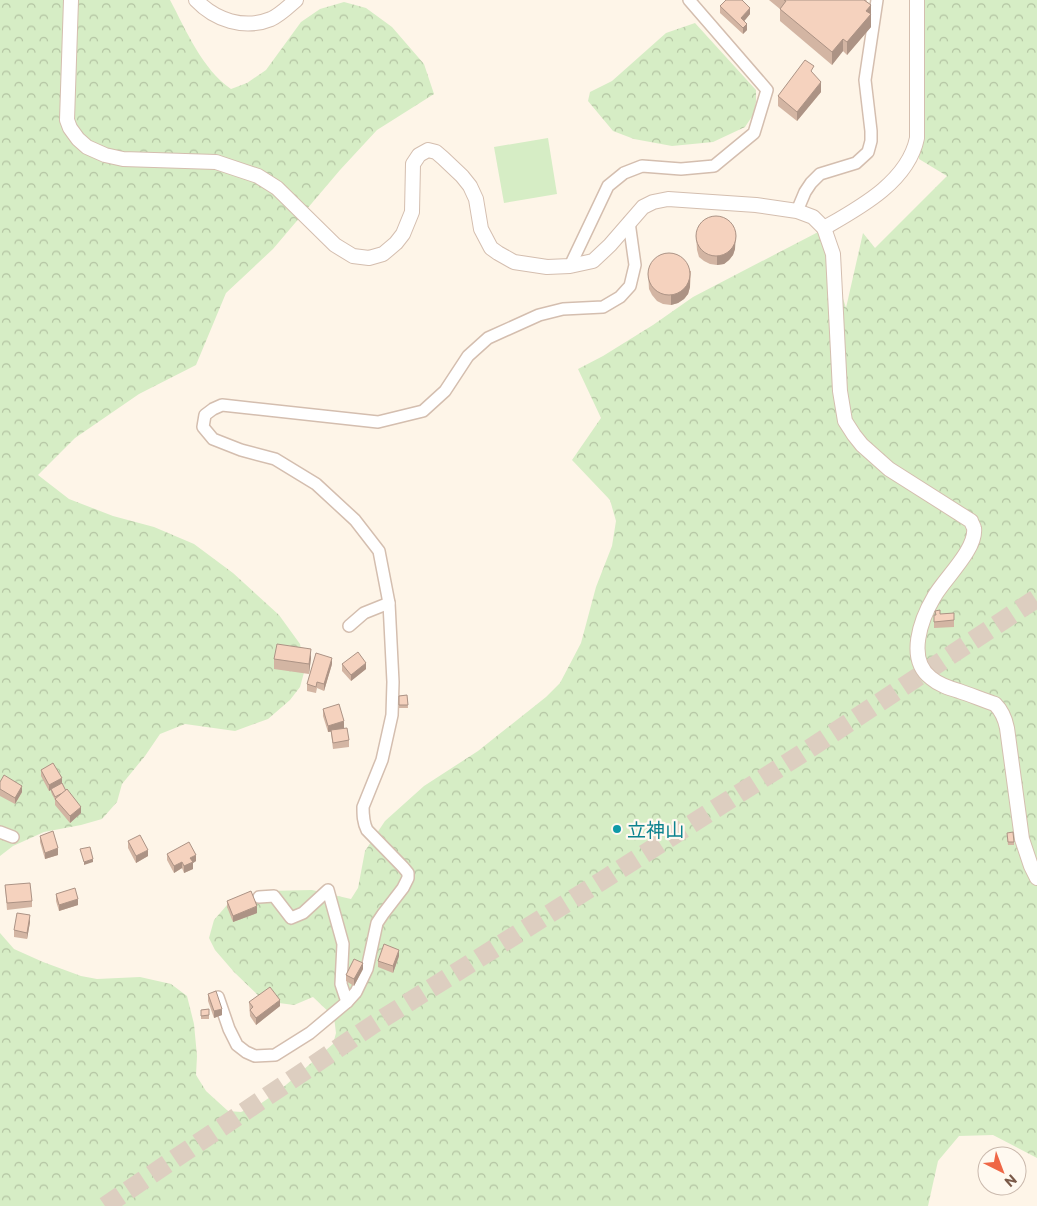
<svg xmlns="http://www.w3.org/2000/svg" width="1037" height="1206" font-family="Commissioner,'Noto Sans JP',sans-serif">
<style>
.forest{fill:url(#forest-crowns)}
.pitch{fill:#d6edc5}
.lines{fill:none;stroke-linecap:round;stroke-linejoin:round}
.trunk-tunnel{stroke:#ddcec0;stroke-width:19;stroke-dasharray:19 9;stroke-linecap:butt}
.minor-casing{stroke:#d4beaf;stroke-width:14}
.tertiary-casing{stroke:#d4beaf;stroke-width:16}
.minor{stroke:#fff;stroke-width:11}
.tertiary{stroke:#fff;stroke-width:14}
.wall{fill:#d3b5a3}
.shaded-wall{fill:#ac9385}
.building{fill:#f5d2be;stroke:#ac9385}
.culture-dot{fill:#0f9aa8;stroke:#fff9f0;stroke-width:2}
.labels{text-anchor:middle;dominant-baseline:central;stroke-width:4.5;stroke-linejoin:round;paint-order:stroke}
.culture-label{font-size:19px;fill:#0d838f;stroke:#fff9f0;text-anchor:start}
</style>
<defs>
<pattern id="forest-crowns" width="20" height="18" patternUnits="userSpaceOnUse" patternTransform="scale(1.25)"><rect width="20" height="18" fill="#d6edc5"/><path d="M2 6a3 3 0 1 1 6 0M12 15a3 3 0 1 1 6 0" fill="none" stroke="#b3c3a2"/></pattern>
</defs>
<rect width="100%" height="100%" fill="#fef5e8"/>
<g class="forest">
<path d="M0,0h170c16,30 32,69 61,89l16,-6 19,-13 35,-48 19,-13 24,-7 22,6 26,19 32,37 10,30 -57,36 -37,40 -67,79 -47,44 -30,72 -57,29 -64,44 -37,37 31,24 44,17 41,11 40,17 39,29 46,42 21,29 5,25 -5,18 -10,13 -22,19 -33,12 -50,-7 -25,10 -15,22 -23,28 -5,18 -15,17 -21,6 -37,7 -31,14 -13,10z"/>
<polygon points="921,0 1037,0 1037,1158 993,1135 959,1136 938,1161 928,1206 0,1206 0,933 14,949 43,962 81,976 97,979 140,977 171,984 187,996 194,1024 197,1056 196,1075 206,1091 228,1111 241,1112 260,1104 279,1091 333,1044 336,1033 334,1017 313,997 294,1005 264,1001 234,972 215,950 209,938 214,920 227,905 241,897 266,891 312,890 351,899 358,888 365,851 385,821 424,786 478,751 546,697 560,683 581,643 596,587 612,546 616,521 610,500 572,460 601,418 578,369 603,356 653,325 693,297 822,230 846,308 863,233 875,248 947,176 919,159"/>
<polygon points="695,23 756,90 756,102 753,115 745,127 713,142 672,146 634,139 613,131 588,101 590,92 612,81 666,33"/>
</g>
<polygon class="pitch" points="548,138 557,194 504,203 494,147"/>
<g class="lines">
<polyline class="trunk-tunnel" points="105,1206 374,1024 608,877 806,751 1037,598"/>
<defs>
<g id="minor">
<polyline points="797,211 805,192 811,183 820,174 856,163 868,152 871,141 871,131 865,80 877,0"/>
<polyline points="570,266 608,186 624,173 642,166 681,169 714,166 754,133 767,90 689,0"/>
<polyline points="349,626 364,613 389,603"/>
<polyline points="0,832 13,837"/>
<polyline points="259,897 274,896 291,918 303,913 328,890 343,944 341,984 347,1002"/>
<path d="M218,997l11,32 8,16 9,7 9,4 20,-1 35,-22 37,-31 9,-10 11,-23 10,-46 6,-9 20,-26 5,-10v-5l-5,-6 -36,-37c-4,-8 -4,-15 -4,-23l19,-47 10,-45 1,-33 -4,-79 -10,-52 -24,-31 -39,-36 -41,-25 -34,-9 -28,-11 -10,-12 2,-12 8,-6 9,-4 156,17 45,-11 22,-20 23,-35 20,-18 51,-23 24,-6 40,-2 17,-10 10,-11 5,-21 -6,-43"/>
</g>
<g id="tertiary">
<path d="M71,0l-4,120 3,8 8,11 9,8 18,8 18,4 93,3 42,14 19,12 58,57 18,11 16,2 14,-4 13,-11 7,-9 9,-22 1,-48 6,-9 9,-5 8,2 7,6 19,18 8,10 6,13 5,30 10,19 7,5 16,9 33,5 23,-1 23,-5 17,-16 33,-38 10,-5 15,-3 88,6 41,6 16,6 11,11 9,26 7,137 5,30 9,14 8,10 27,24 82,52c0,1 3,6 3,7 3,21 -30,51 -40,69 -13,22 -28,62 -3,81 8,7 18,10 28,13 12,4 24,9 36,13 7,7 10,14 12,24l15,111 9,27 6,12"/>
<path d="M196,0c19,20 48,30 75,19 9,-4 17,-12 25,-19"/>
<path d="M824,228c35,-20 84,-46 93,-90v-138"/>
</g>
</defs>
<use href="#minor" class="minor-casing"/>
<use href="#tertiary" class="tertiary-casing"/>
<use href="#minor" class="minor"/>
<use href="#tertiary" class="tertiary"/>
</g>
<g class="wall">
<polygon points="769,0 867,0 866,1 871,5 871,27 847,55 843,51 832,65 780,21 780,9"/>
<polygon points="720,6 750,14 744,21 747,30 743,34 720,13"/>
<polygon points="814,74 821,92 797,121 778,106 778,96"/>
<polygon points="696,234 735,249 733,255 729,260 724,264 717,265 710,264 704,261 699,257 697,250"/>
<polygon points="691,271 690,287 688,294 684,299 678,303 671,305 663,304 657,301 652,295 649,289 648,272"/>
<polygon points="954,613 954,627 934,628 934,615"/>
<polygon points="311,658 309,674 274,669 274,659"/>
<polygon points="332,664 324,691 317,688 316,693 307,691 307,684"/>
<polygon points="342,664 366,669 351,681 342,671"/>
<polygon points="407,695 408,708 399,708 399,696"/>
<polygon points="323,709 344,728 342,728 349,740 349,747 333,749 331,732 328,732 323,716"/>
<polygon points="41,770 62,783 65,791 81,813 70,823 55,805 55,799 55,800 51,792 51,790 49,791 41,776"/>
<polygon points="0,782 22,792 15,804 0,796"/>
<polygon points="40,836 58,855 45,859 40,842"/>
<polygon points="1007,836 1014,842 1014,845 1008,845"/>
<polygon points="128,841 148,856 136,863 128,848"/>
<polygon points="167,854 196,861 193,863 193,869 184,873 182,868 174,873 167,860"/>
<polygon points="5,885 32,901 32,907 7,910"/>
<polygon points="56,894 78,905 59,911 56,901"/>
<polygon points="227,901 257,913 233,922 227,907"/>
<polygon points="30,922 27,939 14,937 14,930"/>
<polygon points="399,956 393,973 378,967 378,961"/>
<polygon points="363,969 354,986 346,981 346,975"/>
<polygon points="208,994 222,1015 214,1018 208,1001"/>
<polygon points="249,1002 280,1006 256,1025 250,1016"/>
<polygon points="209,1009 209,1019 201,1019 201,1010"/>
</g>
<g class="shaded-wall">
<polygon points="871,5 871,27 847,55 847,42 866,11"/>
<polygon points="750,8 750,14 741,25 741,18"/>
<polygon points="747,24 747,30 743,34 743,28"/>
<polygon points="843,39 843,51 832,65 832,52"/>
<polygon points="821,82 821,92 797,121 797,112"/>
<polygon points="736,233 735,249 733,255 729,260 724,264 717,265 717,256"/>
<polygon points="690,278 690,287 688,294 684,299 678,303 671,305 671,295"/>
<polygon points="311,649 311,658 309,674 309,664"/>
<polygon points="332,658 332,664 324,691 324,684"/>
<polygon points="366,663 366,669 351,681 351,675"/>
<polygon points="344,721 344,728 328,732 328,726"/>
<polygon points="62,778 62,784 49,791 49,785"/>
<polygon points="22,786 22,792 15,804 15,798"/>
<polygon points="81,807 81,813 70,823 70,816"/>
<polygon points="58,848 58,855 45,859 45,853"/>
<polygon points="148,850 148,856 136,863 136,856"/>
<polygon points="196,855 196,861 193,863 193,869 184,873 184,866 190,858"/>
<polygon points="93,859 93,862 84,865 84,862"/>
<polygon points="182,862 182,868 174,873 174,866"/>
<polygon points="78,899 78,905 59,911 59,905"/>
<polygon points="257,906 257,913 233,922 233,916"/>
<polygon points="30,915 30,922 27,939 27,933"/>
<polygon points="399,950 399,956 393,973 393,966"/>
<polygon points="363,963 363,969 354,986 354,979"/>
<polygon points="280,1000 280,1006 256,1025 256,1018"/>
<polygon points="222,1009 222,1015 214,1018 214,1011"/>
</g>
<g class="building">
<polygon points="726,0 742,0 750,8 741,18 747,24 743,28 720,6"/>
<polygon points="784,0 864,0 871,5 866,11 871,14 847,42 843,39 832,52 780,9 786,1"/>
<polygon points="805,60 814,66 811,71 821,82 797,112 778,96"/>
<circle cx="716" cy="236" r="20"/>
<circle cx="669" cy="274" r="21"/>
<polygon points="940,610 940,614 954,613 954,620 934,622 934,615 936,615 935,611"/>
<polygon points="277,644 311,649 309,664 274,659"/>
<polygon points="358,652 366,663 351,675 342,664"/>
<polygon points="316,653 332,658 324,684 317,682 316,687 307,684"/>
<polygon points="407,695 408,705 399,705 399,696"/>
<polygon points="339,704 344,721 328,726 323,709"/>
<polygon points="347,728 349,740 333,743 331,730"/>
<polygon points="53,763 62,778 49,785 41,770"/>
<polygon points="4,775 22,786 15,798 0,789 0,782"/>
<polygon points="62,783 66,791 55,797 51,789"/>
<polygon points="67,789 81,807 70,816 55,799"/>
<polygon points="53,831 58,848 45,853 40,836"/>
<polygon points="1013,832 1014,842 1008,842 1007,833"/>
<polygon points="140,835 148,850 136,856 128,841"/>
<polygon points="189,842 196,855 190,858 193,862 184,866 182,862 174,866 167,854"/>
<polygon points="90,847 93,859 84,862 80,849"/>
<polygon points="30,883 32,901 7,903 5,885"/>
<polygon points="75,888 78,899 59,905 56,894"/>
<polygon points="251,891 257,906 233,916 227,901"/>
<polygon points="17,913 30,915 27,933 14,930"/>
<polygon points="384,944 399,950 393,966 378,961"/>
<polygon points="354,959 363,963 354,979 346,975"/>
<polygon points="270,987 280,1000 256,1018 250,1010 253,1007 249,1002"/>
<polygon points="216,991 222,1009 214,1011 208,994"/>
<polygon points="209,1009 209,1015 201,1016 201,1010"/>
</g>
<circle class="culture-dot" cx="617" cy="829" r="5"/>
<g class="labels">
<g class="culture-label">
<text x="627" y="829">立神山</text>
</g>
</g>
<g transform="translate(1002 1171) rotate(138)"><circle r="24" fill="#fff9f0" stroke="#cab9ad"/>
<path d="M0-4L9 19L0 12L-9 19Z" fill="#ef6746"/>
<text y="-8" font-size="14" font-weight="bold" text-anchor="middle" fill="#7b5a49">N</text>
</g>
</svg>
